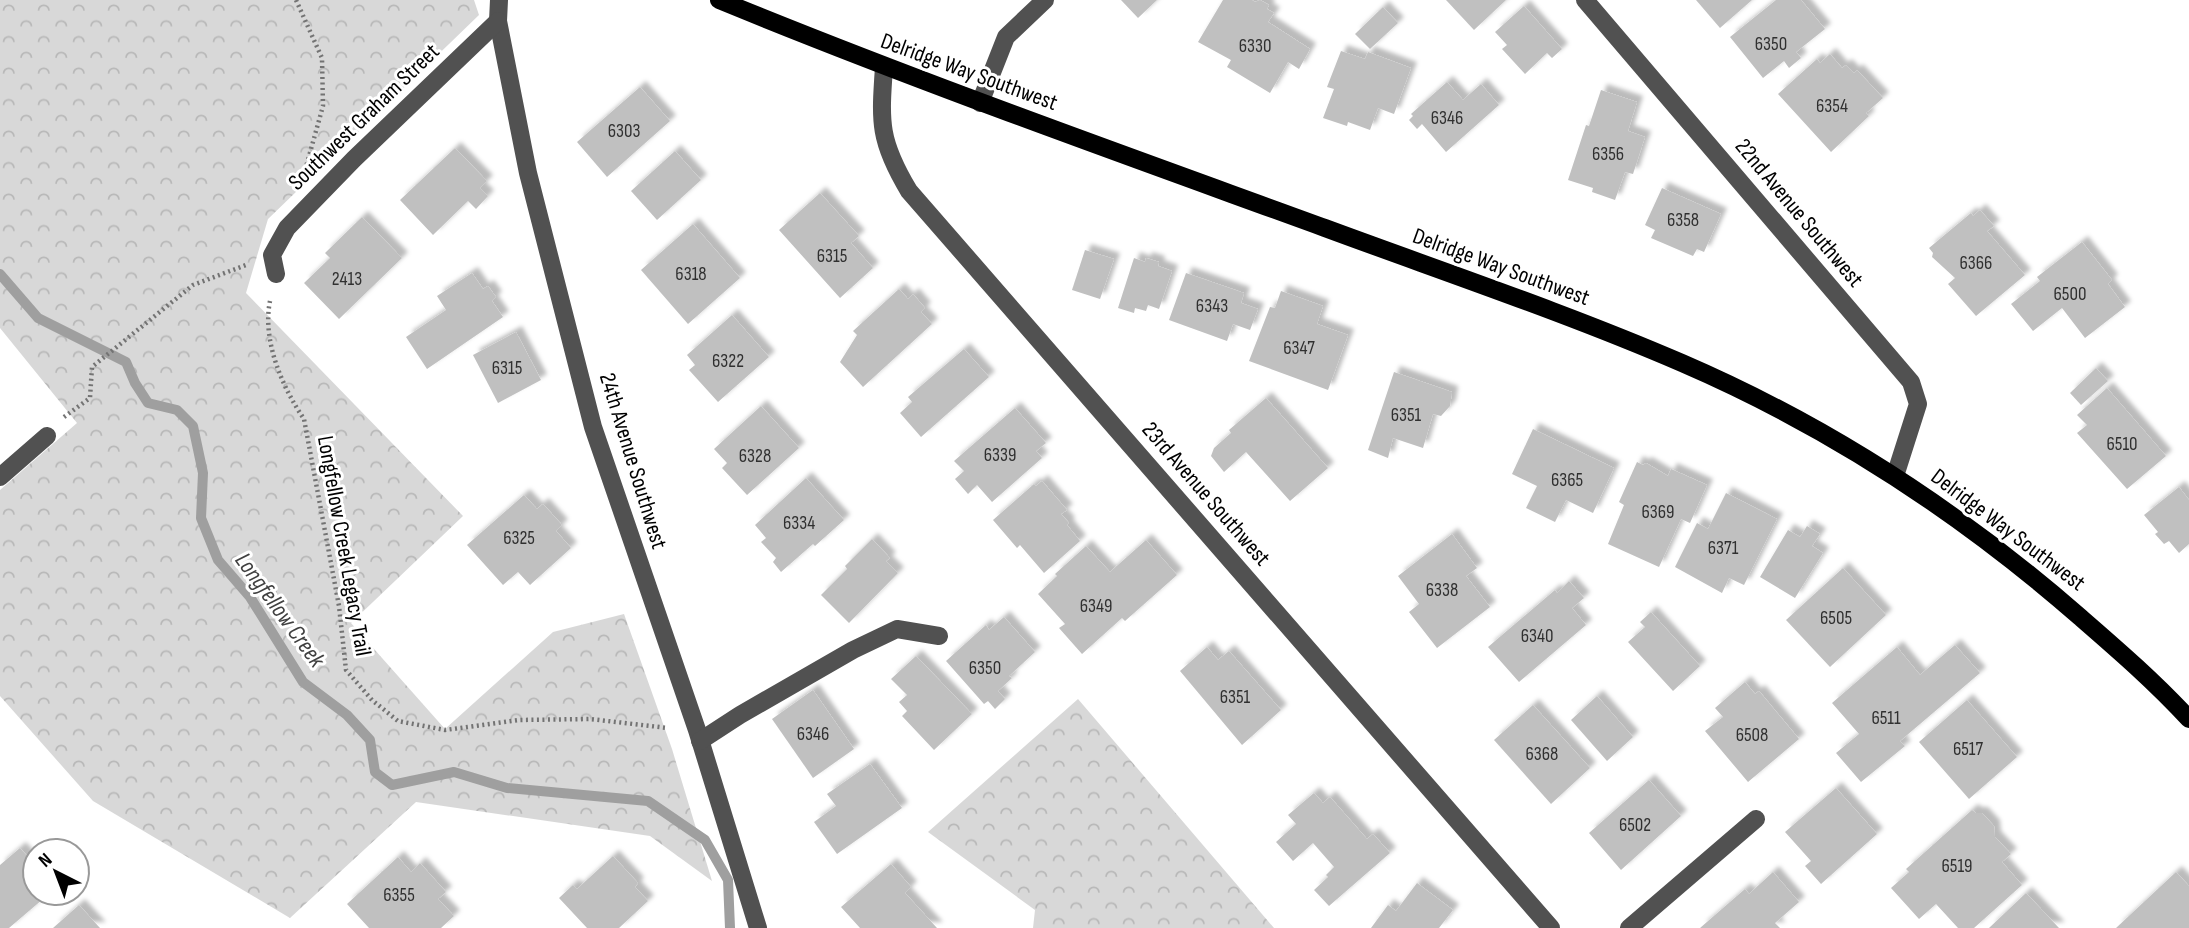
<svg xmlns="http://www.w3.org/2000/svg" width="2189" height="928" font-family="'Sofia Sans Condensed',sans-serif">
<style>
.forest{fill:url(#forest-crowns)}
.lines{fill:none;stroke-linecap:round;stroke-linejoin:round}
.stream{stroke:#9f9f9f;stroke-width:10}
.building{fill:#c0c0c0;filter:url(#shadow)}
.path{stroke:#737373;stroke-width:4.5;stroke-dasharray:2 3.5;stroke-linecap:butt}
.minor{stroke:#515151;stroke-width:18}
.major{stroke:#000;stroke-width:18}
.labels{text-anchor:middle;dominant-baseline:central;stroke-width:6;stroke-linejoin:round;paint-order:stroke}
.number-label{font-size:19px;fill:#303030}
.street-label{font-size:23px;fill:#000;stroke:#fff}
.water-label{font-size:24px;font-style:italic;fill:#404040;stroke:#fff}
</style>
<defs>
<pattern id="forest-crowns" width="20" height="18" patternUnits="userSpaceOnUse" patternTransform="scale(1.75)"><rect width="20" height="18" fill="#d8d8d8"/><path d="M2 6a3 3 0 1 1 6 0M12 15a3 3 0 1 1 6 0" fill="none" stroke="#b8b8b8"/></pattern>
<filter id="shadow"><feDropShadow dx="6" dy="-6" stdDeviation="2" flood-color="#0004"/></filter>
</defs>
<rect width="100%" height="100%" fill="#fff"/>
<g class="forest">
<polygon points="0,0 474,0 479,15 268,219 246,293 463,516 351,623 445,729 553,632 624,614 672,749 712,881 650,836 416,802 290,918 93,801 0,696 0,490 77,423 0,328"/>
<polygon points="1078,699 1274,928 1033,928 1035,910 928,832"/>
</g>
<g class="lines">
<polyline class="stream" points="0,274 38,318 126,362 135,383 148,403 177,410 193,426 203,473 201,518 218,560 250,597 303,682 347,715 370,740 375,772 392,785 454,772 507,788 648,801 705,840 728,880 730,928"/>
</g>
<g class="building">
<polygon points="1121,0 1157,0 1138,18"/>
<polygon points="1223,0 1252,0 1255,2 1260,0 1269,5 1267,9 1274,13 1268,22 1310,49 1299,69 1288,62 1270,93 1227,67 1231,60 1198,42"/>
<polygon points="1446,0 1506,0 1474,30"/>
<polygon points="1696,0 1752,0 1720,28"/>
<polygon points="1776,0 1801,0 1825,29 1796,52 1801,58 1789,68 1784,61 1763,78 1730,37"/>
<polygon points="1524,6 1562,49 1552,58 1547,53 1525,74 1502,49 1507,45 1495,32"/>
<polygon points="1383,7 1398,23 1370,49 1355,34"/>
<polygon points="1341,51 1365,59 1368,52 1411,68 1394,114 1378,108 1370,130 1348,122 1347,126 1323,118 1334,89 1327,87"/>
<polygon points="1830,54 1842,68 1846,65 1854,73 1857,70 1883,98 1866,113 1869,116 1831,152 1778,94 1817,59 1820,63"/>
<polygon points="1447,82 1463,100 1481,84 1499,105 1446,152 1422,124 1417,129 1409,120 1413,116 1411,114"/>
<polygon points="640,87 670,121 607,177 577,142"/>
<polygon points="1601,90 1637,102 1628,131 1645,137 1633,174 1625,172 1615,200 1592,192 1593,188 1568,180 1586,125 1589,126"/>
<polygon points="455,148 487,181 480,188 488,196 476,209 468,201 433,235 400,200"/>
<polygon points="675,151 701,180 657,220 631,191"/>
<polygon points="1662,188 1721,214 1704,252 1697,249 1693,256 1651,238 1655,230 1645,225"/>
<polygon points="820,193 859,236 851,243 873,268 840,298 779,230"/>
<polygon points="1980,210 1994,226 1987,231 2025,275 1976,316 1948,284 1955,278 1932,257 1933,253 1929,248 1971,213 1973,216"/>
<polygon points="362,217 402,258 339,319 304,283 330,258 325,253"/>
<polygon points="693,224 740,278 688,324 641,270"/>
<polygon points="2082,242 2112,280 2108,284 2125,307 2085,338 2062,308 2033,331 2011,304 2040,281 2037,277"/>
<polygon points="1085,250 1114,259 1100,299 1072,290"/>
<polygon points="1134,258 1145,262 1146,258 1159,262 1158,266 1172,271 1159,309 1148,305 1146,311 1135,308 1134,313 1118,308"/>
<polygon points="472,273 483,289 488,286 496,297 492,301 503,317 427,369 406,337 446,310 437,296"/>
<polygon points="1186,273 1244,293 1241,303 1258,309 1250,330 1233,324 1227,341 1169,320"/>
<polygon points="899,289 908,299 913,294 925,308 921,312 932,324 863,387 840,362 857,335 853,331"/>
<polygon points="1281,291 1323,306 1317,324 1348,335 1328,390 1249,361 1270,307 1275,308"/>
<polygon points="732,315 769,357 718,402 689,370 695,365 687,355"/>
<polygon points="516,332 541,380 498,403 473,355"/>
<polygon points="964,349 989,377 921,437 900,413 912,402 908,397"/>
<polygon points="2096,368 2108,381 2081,405 2070,393"/>
<polygon points="1394,372 1452,392 1450,406 1441,416 1433,414 1423,448 1393,438 1388,458 1368,450"/>
<polygon points="2107,388 2166,456 2127,489 2077,433 2087,425 2077,415"/>
<polygon points="1266,398 1328,468 1290,501 1246,452 1224,472 1211,456 1214,448 1231,433 1229,430"/>
<polygon points="761,406 799,448 747,495 722,468 727,463 714,449"/>
<polygon points="1015,408 1046,443 1036,451 1042,458 992,502 977,485 968,494 955,479 964,471 954,461"/>
<polygon points="1533,429 1614,468 1593,513 1566,500 1555,522 1526,508 1537,486 1512,474"/>
<polygon points="1637,462 1643,465 1646,463 1668,476 1671,469 1707,485 1690,523 1681,519 1659,567 1608,544 1624,505 1619,502"/>
<polygon points="806,478 844,520 815,546 813,544 781,572 773,562 776,558 761,542 766,538 755,525"/>
<polygon points="1042,481 1067,510 1061,514 1069,523 1067,525 1080,541 1044,573 1020,545 1017,548 993,520 1034,484 1036,486"/>
<polygon points="2179,487 2189,500 2189,544 2179,553 2169,541 2164,544 2155,534 2158,532 2144,515"/>
<polygon points="1726,493 1777,519 1744,585 1729,578 1722,593 1675,567 1697,523 1708,529"/>
<polygon points="524,495 537,509 543,504 562,525 556,531 571,548 530,585 518,572 503,585 467,545"/>
<polygon points="1807,526 1820,534 1812,546 1823,553 1795,598 1760,577 1788,530 1800,537"/>
<polygon points="1452,534 1477,568 1466,576 1490,607 1437,648 1409,612 1419,604 1398,576"/>
<polygon points="872,539 890,558 886,561 898,573 849,623 821,595 847,569 845,566"/>
<polygon points="1146,540 1177,575 1125,621 1122,618 1082,654 1059,628 1065,624 1038,594 1057,576 1055,574 1086,546 1110,572"/>
<polygon points="1843,568 1886,615 1830,667 1786,620"/>
<polygon points="1569,581 1584,598 1572,608 1586,625 1519,682 1488,647 1555,590 1557,593"/>
<polygon points="1651,612 1700,666 1673,691 1628,642 1645,627 1640,622"/>
<polygon points="1004,617 1035,652 1009,676 1012,678 998,691 1005,699 995,709 988,701 984,704 946,661 986,625 989,630"/>
<polygon points="1955,645 1980,673 1900,741 1905,746 1861,782 1836,753 1859,734 1832,703 1897,647 1920,675"/>
<polygon points="1207,647 1218,660 1229,651 1281,710 1242,745 1180,671"/>
<polygon points="916,656 972,714 934,750 902,716 907,711 899,702 907,695 891,679"/>
<polygon points="1745,682 1755,694 1759,691 1799,739 1748,782 1705,731 1723,717 1715,708"/>
<polygon points="813,690 854,749 813,778 772,719"/>
<polygon points="1597,696 1633,737 1607,761 1571,720"/>
<polygon points="1967,700 2017,757 1969,799 1919,742"/>
<polygon points="1533,705 1590,768 1551,804 1494,740"/>
<polygon points="870,764 902,808 837,854 814,822 836,806 827,794"/>
<polygon points="1649,780 1681,816 1621,870 1589,833"/>
<polygon points="1836,788 1877,834 1821,884 1805,866 1811,861 1785,832"/>
<polygon points="1314,793 1323,803 1330,797 1367,839 1373,834 1390,853 1329,906 1314,890 1328,877 1326,875 1334,867 1313,843 1293,861 1276,842 1296,824 1288,815"/>
<polygon points="1972,810 1976,813 1982,813 1994,826 1995,837 2011,854 2002,862 2022,885 1974,928 1958,928 1936,904 1919,919 1891,888 1909,872 1906,869"/>
<polygon points="20,848 35,865 35,893 50,893 9,928 0,928 0,865"/>
<polygon points="613,856 638,883 635,887 648,901 619,928 587,928 559,898 573,885 577,889"/>
<polygon points="398,857 411,872 420,863 446,892 438,899 454,916 441,928 369,928 347,904"/>
<polygon points="891,864 911,887 905,893 937,928 860,928 841,907"/>
<polygon points="1773,872 1799,902 1775,923 1780,928 1700,928 1745,889 1749,894"/>
<polygon points="2176,872 2189,886 2189,928 2116,928"/>
<polygon points="1417,883 1453,910 1439,928 1371,928 1388,905 1396,911"/>
<polygon points="2026,893 2059,928 1989,928"/>
<polygon points="79,905 100,928 53,928"/>
</g>
<g class="lines">
<g class="path">
<polyline points="296,0 322,58 323,106 306,167"/>
<path d="M270,301c-8,39 12,86 34,118l35,187 7,64 26,30 26,21 47,9 74,-10 71,-1 78,9"/>
<polyline points="64,417 90,398 92,367 193,285 246,265"/>
</g>
<g class="minor">
<polyline points="499,0 498,21 528,173 593,427 697,730 758,928"/>
<polyline points="1585,0 1911,382 1918,404 1895,476"/>
<path d="M884,67c-4,56 -5,74 25,124l642,737"/>
<polyline points="980,103 1006,37 1045,0"/>
<polyline points="276,274 272,255 287,228 354,159 498,21"/>
<polyline points="0,477 47,436"/>
<polyline points="700,741 740,715 853,650 897,629 939,636"/>
<polyline points="1629,928 1756,819"/>
</g>
<path class="major" d="M719,0c200,82 403,154 606,228 119,44 241,85 357,135 146,63 279,150 398,254 38,33 75,65 109,102"/>
</g>
<g class="labels">
<g class="number-label">
<text x="1771" y="44">6350</text>
<text x="1255" y="46">6330</text>
<text x="1832" y="106">6354</text>
<text x="1447" y="118">6346</text>
<text x="624" y="131">6303</text>
<text x="1608" y="154">6356</text>
<text x="1683" y="220">6358</text>
<text x="832" y="256">6315</text>
<text x="1976" y="263">6366</text>
<text x="691" y="274">6318</text>
<text x="347" y="279">2413</text>
<text x="2070" y="294">6500</text>
<text x="1212" y="306">6343</text>
<text x="1299" y="348">6347</text>
<text x="728" y="361">6322</text>
<text x="507" y="368">6315</text>
<text x="1406" y="415">6351</text>
<text x="2122" y="444">6510</text>
<text x="1000" y="455">6339</text>
<text x="755" y="456">6328</text>
<text x="1567" y="480">6365</text>
<text x="1658" y="512">6369</text>
<text x="799" y="523">6334</text>
<text x="519" y="538">6325</text>
<text x="1723" y="548">6371</text>
<text x="1442" y="590">6338</text>
<text x="1096" y="606">6349</text>
<text x="1836" y="618">6505</text>
<text x="1537" y="636">6340</text>
<text x="985" y="668">6350</text>
<text x="1235" y="697">6351</text>
<text x="1886" y="718">6511</text>
<text x="813" y="734">6346</text>
<text x="1752" y="735">6508</text>
<text x="1968" y="749">6517</text>
<text x="1542" y="754">6368</text>
<text x="1635" y="825">6502</text>
<text x="1957" y="866">6519</text>
<text x="399" y="895">6355</text>
</g>
<g class="street-label">
<text transform="translate(969 72) rotate(20)">Delridge Way Southwest</text>
<text transform="translate(364 117) rotate(-44)">Southwest Graham Street</text>
<text transform="translate(1799 213) rotate(50)">22nd Avenue Southwest</text>
<text transform="translate(1501 267) rotate(20)">Delridge Way Southwest</text>
<text transform="translate(633 461) rotate(73)">24th Avenue Southwest</text>
<text transform="translate(1206 494) rotate(49)">23rd Avenue Southwest</text>
<text transform="translate(2008 530) rotate(37)">Delridge Way Southwest</text>
<text transform="translate(344 546) rotate(80)">Longfellow Creek Legacy Trail</text>
</g>
<g class="water-label">
<text transform="translate(280 610) rotate(54)">Longfellow Creek</text>
</g>
</g>
<g transform="translate(56 872) rotate(318)"><circle r="33" fill="#ffffff" stroke="#999999" stroke-width="2"/>
<path d="M0-5L12 26L0 18L-12 26Z" fill="#000000"/>
<text y="-10" font-size="19" font-weight="bold" text-anchor="middle" fill="#000000">N</text>
</g>
</svg>
